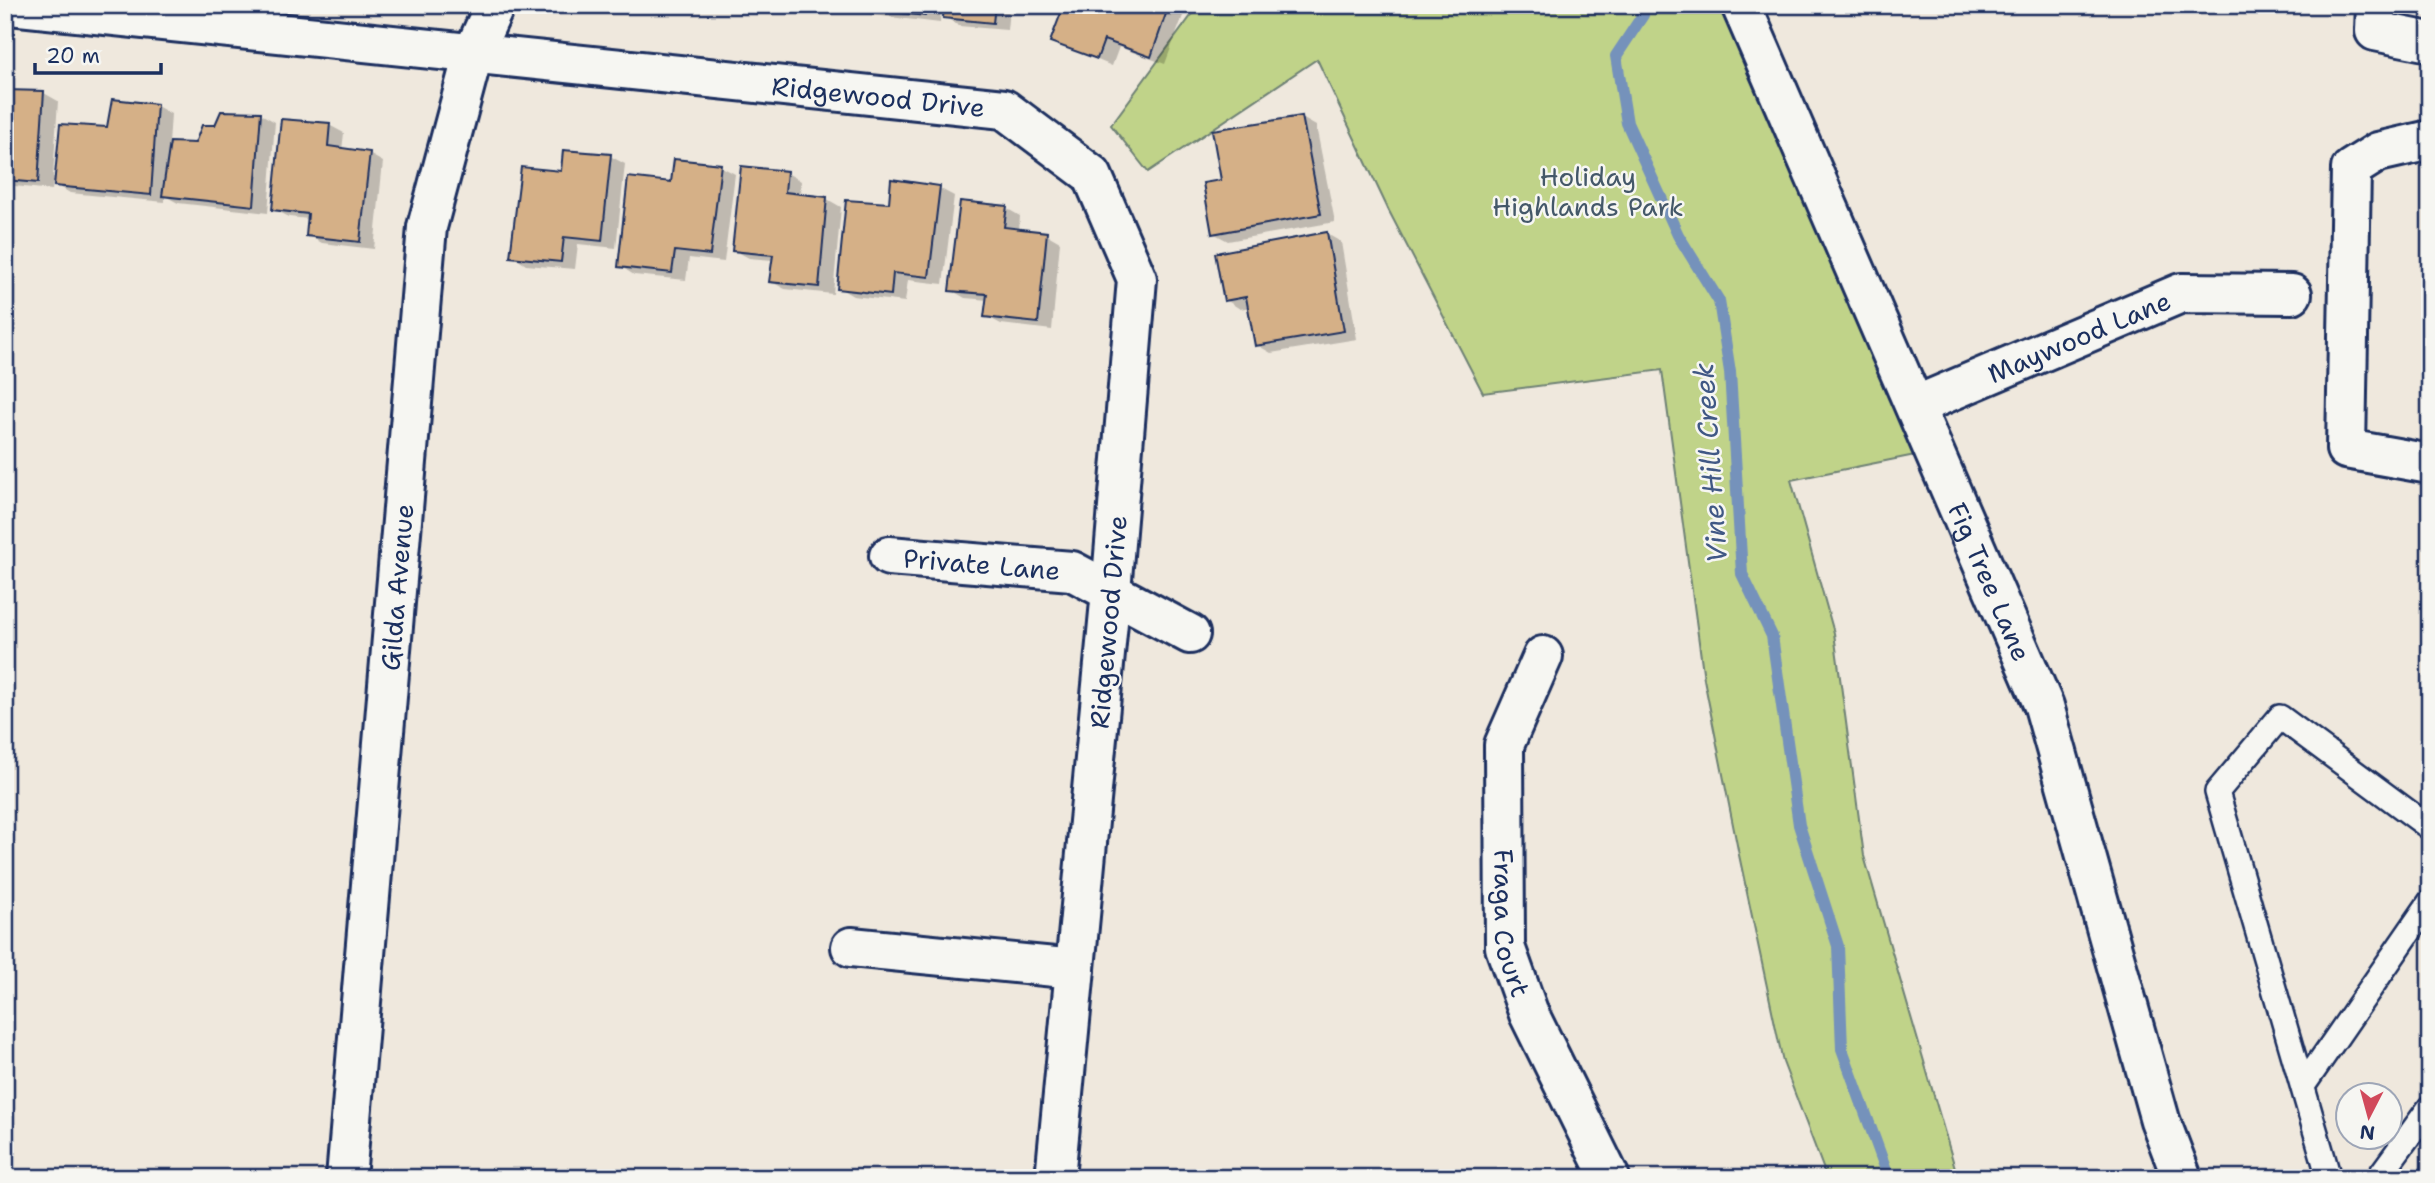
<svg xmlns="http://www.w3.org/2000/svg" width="2435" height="1183" font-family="'Shantell Sans',sans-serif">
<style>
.green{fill:#c0d389;stroke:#6e8174;stroke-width:2}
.shadow{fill:#0003}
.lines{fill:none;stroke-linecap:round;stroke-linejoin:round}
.stream{stroke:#7592bb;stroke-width:12}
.building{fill:#d5b087;stroke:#1b2f5e;stroke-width:2}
.service-casing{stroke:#1b2f5e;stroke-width:28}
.minor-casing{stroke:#1b2f5e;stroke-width:44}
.service{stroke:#f6f6f2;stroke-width:23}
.minor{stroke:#f6f6f2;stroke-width:38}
.labels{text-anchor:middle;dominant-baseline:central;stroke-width:5;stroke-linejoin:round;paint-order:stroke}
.street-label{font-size:26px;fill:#1b2f5e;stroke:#f6f6f2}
.park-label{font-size:26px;fill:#445869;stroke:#f6f6f2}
.water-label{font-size:28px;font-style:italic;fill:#405885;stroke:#f6f6f2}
</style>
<rect width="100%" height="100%" fill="#efe8dd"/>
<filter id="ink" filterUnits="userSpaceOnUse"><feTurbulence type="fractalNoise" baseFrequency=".0143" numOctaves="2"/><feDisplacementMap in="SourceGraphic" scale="14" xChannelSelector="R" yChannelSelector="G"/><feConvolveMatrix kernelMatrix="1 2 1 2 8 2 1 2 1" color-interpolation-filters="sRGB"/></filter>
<g filter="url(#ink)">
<polygon class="green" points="1199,5 1741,5 1935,451 1791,480 1834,633 1864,856 1958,1178 1827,1178 1783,1062 1739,855 1704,679 1662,370 1483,393 1389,211 1317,59 1148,172 1111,125"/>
<g class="shadow">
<polygon points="747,5 777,5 777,8"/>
<polygon points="839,5 941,5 940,23 873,15"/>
<polygon points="946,5 1060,5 1059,14 1009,10 1007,30 959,26 945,17"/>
<polygon points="1066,5 1187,5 1165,64 1119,47 1112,66 1052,41"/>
<polygon points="5,92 44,93 58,101 53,177 56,177 108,129 157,106 171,114 169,144 196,145 216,127 261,114 275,122 268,213 178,203 165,196 165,202 70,193 53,183 52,190 5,185"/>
<polygon points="1302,118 1316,126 1335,222 1228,241 1213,233 1223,181"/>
<polygon points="329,125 344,133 342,150 369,154 383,162 374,249 322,243 308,235 309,219 289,217 274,209"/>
<polygon points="610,156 625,164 616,248 578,244 575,269 526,265 512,256 563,173"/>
<polygon points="720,166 735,174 724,262 689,258 686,280 634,275 620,266 672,183"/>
<polygon points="742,168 787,173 801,181 800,196 827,199 841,207 833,294 785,289 770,281 773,260 749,258 734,250"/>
<polygon points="939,188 954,196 943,284 908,280 905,302 853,296 839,288 890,205"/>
<polygon points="1006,208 1020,216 1019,231 1046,234 1060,242 1052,330 1001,324 986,316 988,300 965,298 951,290"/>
<polygon points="1327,234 1341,242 1357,339 1271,353 1257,345 1250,307 1240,309 1226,300"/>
</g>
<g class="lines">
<polyline class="stream" points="1638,5 1643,15 1616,56 1627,123 1678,235 1719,301 1730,372 1742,574 1772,636 1799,825 1838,946 1842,1049 1889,1178"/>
</g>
<g class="building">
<polygon points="857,5 926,5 925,16 857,8"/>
<polygon points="944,5 995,5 993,23 943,18"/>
<polygon points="1064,5 1169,5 1151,57 1104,40 1097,59 1050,42"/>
<polygon points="5,90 44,91 38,183 5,180"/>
<polygon points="112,99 157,104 151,195 54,186 60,124 107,127"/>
<polygon points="221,111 261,112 254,206 162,196 170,142 195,143 202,125 215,125"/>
<polygon points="1302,116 1321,214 1212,234 1203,183 1221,180 1212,130"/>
<polygon points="281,119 330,123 328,146 370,152 360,242 306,236 308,214 272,210"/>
<polygon points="563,150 611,154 602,241 564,237 561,262 510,257 521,167 561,171"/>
<polygon points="674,159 721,164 710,255 675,251 672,273 618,267 628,177 671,182"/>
<polygon points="741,166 787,171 785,192 827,197 819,287 769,282 773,255 732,251"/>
<polygon points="891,179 940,186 929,277 893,273 891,295 837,289 846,200 889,203"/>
<polygon points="960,201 1007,206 1004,227 1047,232 1038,323 984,317 987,294 949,291"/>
<polygon points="1327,232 1344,331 1255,346 1246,297 1224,301 1215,253"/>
</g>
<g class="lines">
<defs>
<g id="service">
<polyline points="2303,1086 2430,902"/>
<polyline points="2329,1178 2217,792 2280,717 2430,828"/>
<polyline points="2378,1178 2430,1107"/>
</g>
<g id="minor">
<path id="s1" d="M10,5l994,104 88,66 45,104 -26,312 -56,587"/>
<path id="s2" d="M1741,5l303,701 116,414 22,58"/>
<polyline points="2376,5 2375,31 2430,42"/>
<polyline points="2430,140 2378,152 2351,169 2346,449 2430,464"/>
<path id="s3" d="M1915,406l266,-113 111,1"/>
<path id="s4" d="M889,556l183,15 118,63"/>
<path id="s5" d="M1543,656l-39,89 1,202 24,67 81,164"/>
<polyline points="851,947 1075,969"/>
<path id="s6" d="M346,1178l81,-951 47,-176 21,-46"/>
</g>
</defs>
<use href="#service" class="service-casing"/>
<use href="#minor" class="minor-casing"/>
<use href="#service" class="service"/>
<use href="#minor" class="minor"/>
</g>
</g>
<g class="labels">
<g class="street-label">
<text stroke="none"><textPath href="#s1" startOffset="873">Ridgewood Drive</textPath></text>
<text stroke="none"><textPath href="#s3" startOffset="178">Maywood Lane</textPath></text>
<text stroke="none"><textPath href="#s4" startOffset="93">Private Lane</textPath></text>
<text stroke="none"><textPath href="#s2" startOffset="628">Fig Tree Lane</textPath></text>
<text stroke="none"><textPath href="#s6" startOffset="593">Gilda Avenue</textPath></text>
<text transform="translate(1108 622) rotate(-85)">Ridgewood Drive</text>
<text stroke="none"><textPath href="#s5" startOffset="276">Fraga Court</textPath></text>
</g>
<g class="park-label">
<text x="1588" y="176">Holiday<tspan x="1588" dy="30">Highlands Park</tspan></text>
</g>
<g class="water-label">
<text transform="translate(1710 463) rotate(-94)">Vine Hill Creek</text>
</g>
</g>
<rect width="2435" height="1183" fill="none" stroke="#f6f6f2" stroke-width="28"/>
<rect x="14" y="14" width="2407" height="1155" fill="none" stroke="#1b2f5e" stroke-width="2.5" filter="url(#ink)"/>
<g transform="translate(2369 1116) rotate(186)"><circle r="33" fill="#f6f6f2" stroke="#9ea6b7" stroke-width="2"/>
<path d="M0-5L12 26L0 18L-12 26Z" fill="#d1495b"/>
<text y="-10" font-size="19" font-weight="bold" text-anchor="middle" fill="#1b2f5e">N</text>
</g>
<path d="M35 63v10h126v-10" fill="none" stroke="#1b2f5e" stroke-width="3.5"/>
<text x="46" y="63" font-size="21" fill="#1b2f5e" stroke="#f6f6f2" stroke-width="5" paint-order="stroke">20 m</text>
</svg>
